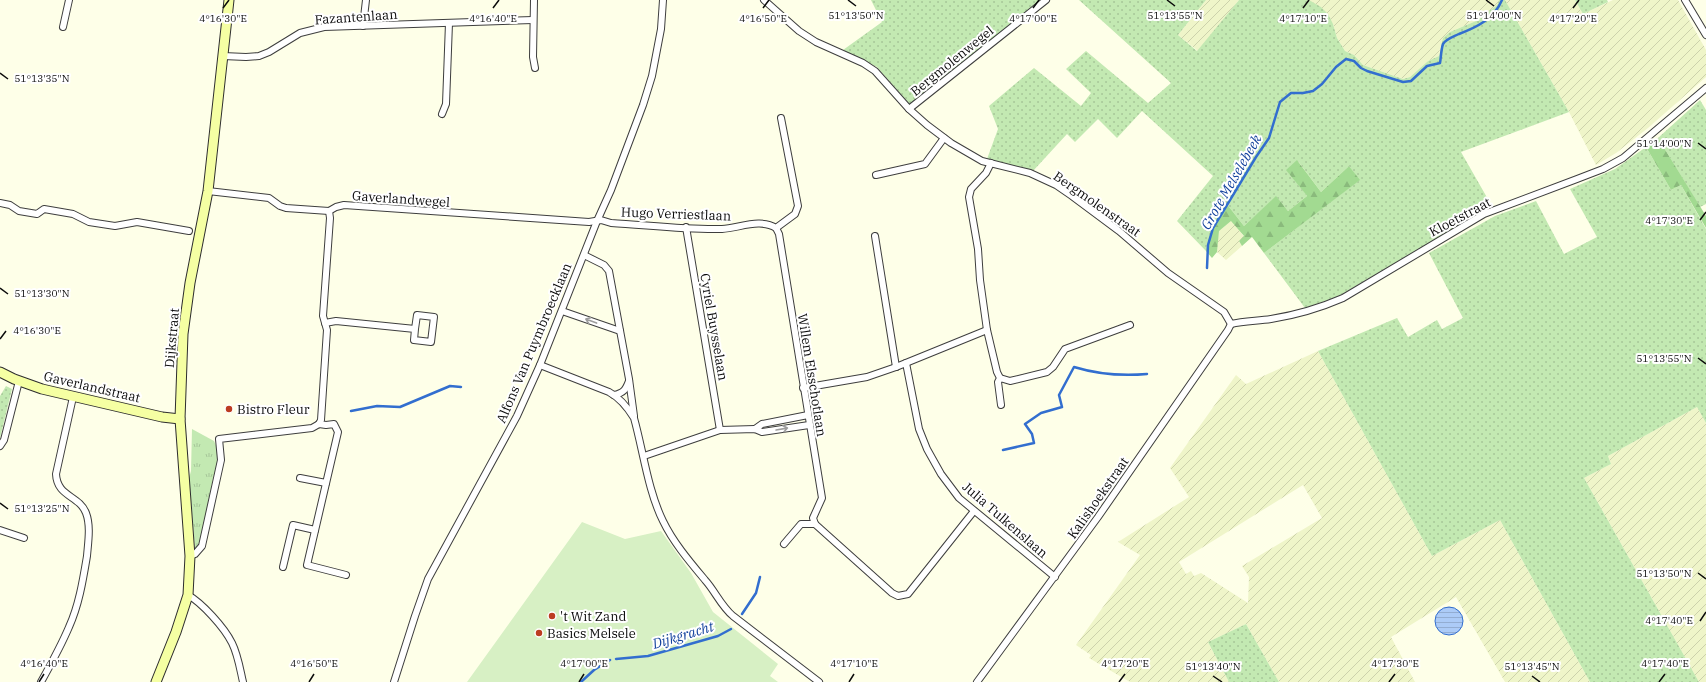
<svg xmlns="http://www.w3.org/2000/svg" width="1706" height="682" font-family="'IBM Plex Serif',serif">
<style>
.farmland{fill:url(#farmland-furrows);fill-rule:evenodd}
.grass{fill:url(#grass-dots)}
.forest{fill:url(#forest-firs)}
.park{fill:url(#park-tufts)}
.pitch{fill:#d7f0c4}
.water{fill:url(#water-rules);stroke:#326ecf}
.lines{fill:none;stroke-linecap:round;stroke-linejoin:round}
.stream{stroke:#326ecf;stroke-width:2.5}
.street-casing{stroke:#3e3e3e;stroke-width:8}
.secondary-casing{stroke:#2d2d2d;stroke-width:11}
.street{stroke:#fff;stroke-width:6}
.secondary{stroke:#f5ffa3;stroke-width:9}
.oneway{stroke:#9d9d9d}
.ticks{fill:none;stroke:#0b0b0b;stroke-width:1.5}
.poi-dot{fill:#bc3c21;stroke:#fff;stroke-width:1.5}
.labels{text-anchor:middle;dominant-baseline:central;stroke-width:4;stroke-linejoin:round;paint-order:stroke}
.street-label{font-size:13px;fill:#0b0b0b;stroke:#fff}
.poi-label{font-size:13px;fill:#0b0b0b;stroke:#fff;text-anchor:start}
.water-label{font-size:14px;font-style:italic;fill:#13429d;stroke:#fff}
.ticks-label{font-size:10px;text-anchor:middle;fill:#0b0b0b;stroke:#fff;stroke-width:4;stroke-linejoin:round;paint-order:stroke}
</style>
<defs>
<pattern id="farmland-furrows" width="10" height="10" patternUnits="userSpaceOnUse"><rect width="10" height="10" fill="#eff5c9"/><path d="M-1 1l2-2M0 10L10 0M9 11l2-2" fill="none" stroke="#ccd1ab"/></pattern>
<pattern id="grass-dots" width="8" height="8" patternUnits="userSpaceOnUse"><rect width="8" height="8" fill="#c3e9b2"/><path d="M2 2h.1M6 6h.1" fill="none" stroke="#a6c698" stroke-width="1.8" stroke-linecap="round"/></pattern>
<pattern id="forest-firs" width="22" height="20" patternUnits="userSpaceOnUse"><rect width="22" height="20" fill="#a2da91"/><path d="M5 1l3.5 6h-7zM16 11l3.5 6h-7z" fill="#8aba7c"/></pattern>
<pattern id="park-tufts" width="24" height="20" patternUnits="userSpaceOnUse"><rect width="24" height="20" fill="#c3e9b2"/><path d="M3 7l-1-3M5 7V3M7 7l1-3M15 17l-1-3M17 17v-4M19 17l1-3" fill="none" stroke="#a6c698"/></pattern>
<pattern id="water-rules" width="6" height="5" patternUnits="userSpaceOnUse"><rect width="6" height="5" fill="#accbf7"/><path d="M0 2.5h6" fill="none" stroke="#93add2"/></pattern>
</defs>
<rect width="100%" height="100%" fill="#feffe8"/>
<g class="farmland">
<polygon points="1206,0 1239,0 1198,51 1178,35"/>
<polygon points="1309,0 1499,0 1497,5 1476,21 1450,32 1440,48 1439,56 1428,61 1410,77 1403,79 1363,65 1354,55 1345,51 1337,38 1333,24"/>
<polygon points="1505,0 1575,0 1583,14 1613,0 1678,0 1706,50 1706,77 1648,128 1616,153 1596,165 1569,112"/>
<polygon points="1232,220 1244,237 1239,241 1242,246 1226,260 1217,252 1218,237 1219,231"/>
<path d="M1318,351l114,205 68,-36 90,162h-85l-49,-85 -65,40 24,45h-136l-33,-58 -38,18 21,40h-99l-41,-24 2,-3 -15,-10 64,-90 -22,-13 71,-45 -19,-29 66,-93 10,9zM1303,485l19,33 -80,48 7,11 -1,26 -47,-30 -7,3 -3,-5 -5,3 -7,-12z"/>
<polygon points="1697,407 1706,423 1706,682 1699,682 1584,478 1611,464 1608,456"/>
</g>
<g class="grass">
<polygon points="871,0 1040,0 911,106 877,67 843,50 882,22"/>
<path d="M1079,0h127l-28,35 19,16 42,-51h70l12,7 7,7 5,10 4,14 8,13 9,4 9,10 40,14 7,-2 18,-16 11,-5 4,-18 7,-6 26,-11 21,-16 2,-5h6l64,112 -108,40 32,56 -15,6 -141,83 -32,11 -41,-55 95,-73 -10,-14 -28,26 -23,-31 -11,9 20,26 -19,15 -12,-14 -32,29 -18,-23c-9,16 -18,30 -20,48l-29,-30 36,-45 -71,-65 -25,27 -19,-19 -23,23 -8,-8 -34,37 -46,-12 11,-30 -9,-23 45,-38 47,38 10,-13 -25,-24 20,-18 62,52 23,-20z"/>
<polygon points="1575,0 1607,0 1608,2 1583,14"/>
<polygon points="1700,100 1706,110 1706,204 1700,207 1658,138"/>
<polygon points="1646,147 1671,190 1681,185 1706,229 1706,423 1697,407 1608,456 1611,464 1584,478 1699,682 1590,682 1500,520 1432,556 1318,351 1397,318 1408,337 1437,320 1442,329 1463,318 1429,253 1495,216 1536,201 1564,254 1597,237 1570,189 1615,169"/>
<polygon points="6,386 12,389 0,438 0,396"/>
<polygon points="1246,624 1279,682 1229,682 1208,642"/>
</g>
<g class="forest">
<polygon points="1658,138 1706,216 1706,228 1681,185 1671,190 1646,147"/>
<path d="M1297,160l24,32 28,-26 11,14 -96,73 -12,-16 -10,9 -3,-5 5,-5 -13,-15 -12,10 -2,21 -5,6 -6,-7c2,-18 11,-33 20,-48l18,23 32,-30 12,15 19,-15 -21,-26z"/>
</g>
<polygon class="park" points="192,429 214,441 219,452 219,459 213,478 201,539 198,547 195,549 189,478 191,471"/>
<polygon class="pitch" points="582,522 625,539 661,531 691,573 713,612 778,664 770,676 778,682 467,682"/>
<circle class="water" cx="1449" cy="621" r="14"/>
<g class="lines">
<g class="stream">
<path d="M1207,268l1,-23 5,-17 43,-71 13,-19 11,-36 11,-9h12l10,-2 9,-7 14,-17 10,-8 8,2 7,7 6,3 36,11 8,-1 16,-15 13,-3c1,-5 1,-13 3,-19 3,-5 10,-7 16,-10 18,-7 35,-15 43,-34"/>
<polyline points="351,411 377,406 400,407 450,386 461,387"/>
<path d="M1003,450l31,-7 -2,-9 -7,-10 16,-11 21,-6 -3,-12 15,-28c23,7 50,9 73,7"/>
<polyline points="742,614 756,593 760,577"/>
<polyline points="616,659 648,656 718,636 731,629"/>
<polyline points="581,682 594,670 610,660"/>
</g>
<defs>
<g id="street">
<polyline points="534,0 533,57 535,68"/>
<polyline points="764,0 799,31 816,42 863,63 875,71 909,109 927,125 951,143 982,161 1030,173 1056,185 1072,196 1119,231 1168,273 1224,312 1231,324"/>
<polyline points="1685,0 1706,35"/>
<polyline points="363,26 366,0"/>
<polyline points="63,27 69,0"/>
<polyline points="223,56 246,57 259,56 269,52 300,33 324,27 533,20"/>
<polyline points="909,109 1046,0"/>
<polyline points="442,114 446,104 449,23"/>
<polyline points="991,163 986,173 971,189 969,197 978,249 980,280 987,330 997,372 1000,378 998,382 1001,405"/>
<polyline points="876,175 925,164 944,138"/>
<path d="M208,191l61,7 11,8 6,2 43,3 7,-4 8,-2 245,17 12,-2 10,3c36,2 74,7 111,6 17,-1 39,-11 54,-1l19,-14 3,-8 -17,-88"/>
<polyline points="0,203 10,205 19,211 37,214 44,209 73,214 89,222 115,226 137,222 189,231"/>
<polyline points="686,227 720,430"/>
<polyline points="776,228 779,234 822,498 813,518 815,524 892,593 898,596 908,594 974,511"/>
<polyline points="875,236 896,367"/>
<polyline points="584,255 604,265 609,271 629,379 634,416"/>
<polyline points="562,311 620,331"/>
<polyline points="325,323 336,321 415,329 414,340 431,342 434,317 417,315 415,329"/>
<path d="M1231,324c13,-3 27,-3 40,-5 25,-4 49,-11 72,-21l141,-84 93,-35 26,-10 20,-11 83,-70"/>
<polyline points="906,363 919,429 927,449 941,474 959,498 1055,577"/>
<path d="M540,365l69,27c11,6 19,16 25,26 9,32 14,73 29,103 10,21 27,41 42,59 10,11 16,26 28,36l86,66"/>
<polyline points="1000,378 1010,381 1047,372 1053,367 1065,349 1130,325"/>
<polyline points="803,388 867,377 896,367 987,330"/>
<path d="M614,395c10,-2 12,-6 15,-14"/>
<polyline points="319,424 321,420 327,330 323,316 330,218 329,211"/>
<polyline points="319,424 326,425 334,424 338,432 307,565 346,575"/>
<polyline points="755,429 762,424 808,415"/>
<polyline points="0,446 4,440 19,381"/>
<polyline points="644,456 720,430 755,429 762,432 809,425"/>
<polyline points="300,478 326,483"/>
<polyline points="0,530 24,538"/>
<polyline points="784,544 801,524 815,524"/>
<polyline points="190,556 195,554 202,546 221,460 219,439 312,428 319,424"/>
<polyline points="283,567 293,525 315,530"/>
<path d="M188,595c14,8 36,32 44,48 6,12 8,26 11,39"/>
<path d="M41,682c10,-18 20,-36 28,-55 10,-22 14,-47 18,-71 1,-13 4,-30 -1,-43 -7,-18 -29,-16 -30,-39l17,-77"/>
<polyline points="394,682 415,616 428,579 517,416 540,365 597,221 611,190 643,105 652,76 661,29 663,0"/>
<polyline points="977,682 1098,517 1228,330 1231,324"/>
</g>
<g id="secondary">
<polyline points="0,372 14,379 42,389 162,417 180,419"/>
<polyline points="156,682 176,632 188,595 190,556 180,419 183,334 190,283 208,191 229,0"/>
</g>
</defs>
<use href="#street" class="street-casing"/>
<use href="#secondary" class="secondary-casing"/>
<use href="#street" class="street"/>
<use href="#secondary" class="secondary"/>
</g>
<defs><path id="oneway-shaft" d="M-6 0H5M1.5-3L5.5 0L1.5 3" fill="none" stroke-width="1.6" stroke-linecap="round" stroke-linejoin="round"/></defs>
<g class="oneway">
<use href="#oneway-shaft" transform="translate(591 321) rotate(-160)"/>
<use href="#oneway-shaft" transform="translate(782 429) rotate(-10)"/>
</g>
<path class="ticks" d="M848,0l8,6M1167,0l8,6M1486,0l8,6M223,8l6,-8M493,8l6,-8M763,8l6,-8M1033,8l6,-8M1303,8l6,-8M1573,8l6,-8M0,73l8,6M1698,143l8,6M1700,220l6,-8M0,288l8,6M0,339l6,-8M1698,358l8,6M0,503l8,6M1698,573l8,6M1700,621l6,-9M1213,676l9,6M1532,676l8,6M39,682l5,-8M309,682l5,-8M579,682l5,-8M849,682l5,-8M1119,682l6,-8M1389,682l6,-8M1659,682l6,-8"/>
<g class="poi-dot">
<circle cx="229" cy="409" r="4"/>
<circle cx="552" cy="616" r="4"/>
<circle cx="539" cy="633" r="4"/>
</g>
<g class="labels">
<g class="street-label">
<text transform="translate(356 17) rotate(-4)">Fazantenlaan</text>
<text transform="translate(952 61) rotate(-39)">Bergmolenwegel</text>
<text transform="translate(401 199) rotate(4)">Gaverlandwegel</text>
<text transform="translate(1097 204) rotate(35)">Bergmolenstraat</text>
<text transform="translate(676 214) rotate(2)">Hugo Verriestlaan</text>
<text transform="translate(1460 217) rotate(-28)">Kloetstraat</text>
<text transform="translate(714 327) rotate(80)">Cyriel Buysselaan</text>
<text transform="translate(172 338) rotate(-85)">Dijkstraat</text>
<text transform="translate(534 343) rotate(-67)">Alfons Van Puymbroecklaan</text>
<text transform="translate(812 375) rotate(81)">Willem Elsschotlaan</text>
<text transform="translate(92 387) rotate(13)">Gaverlandstraat</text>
<text transform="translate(1098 498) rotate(-55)">Kalishoekstraat</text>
<text transform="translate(1005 520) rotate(41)">Julia Tulkenslaan</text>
</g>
<g class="poi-label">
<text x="237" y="409">Bistro Fleur</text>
<text x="560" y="616">'t Wit Zand</text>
<text x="547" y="633">Basics Melsele</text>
</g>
<g class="water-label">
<text transform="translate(1231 182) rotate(-60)">Grote Melselebeek</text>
<text transform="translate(683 635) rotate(-17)">Dijkgracht</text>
</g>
</g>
<g class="ticks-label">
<text x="1494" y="19">51°14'00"N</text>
<text x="856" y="19">51°13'50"N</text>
<text x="1175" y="19">51°13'55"N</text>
<text x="223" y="22">4°16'30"E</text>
<text x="493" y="22">4°16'40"E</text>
<text x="1033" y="22">4°17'00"E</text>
<text x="1303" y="22">4°17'10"E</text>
<text x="763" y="22">4°16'50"E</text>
<text x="1573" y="22">4°17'20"E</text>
<text x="42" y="82">51°13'35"N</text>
<text x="1664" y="147">51°14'00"N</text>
<text x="1669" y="224">4°17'30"E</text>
<text x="42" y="297">51°13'30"N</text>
<text x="37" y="334">4°16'30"E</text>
<text x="1664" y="362">51°13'55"N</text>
<text x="42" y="512">51°13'25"N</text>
<text x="1664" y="577">51°13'50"N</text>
<text x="1669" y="624">4°17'40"E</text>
<text x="44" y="667">4°16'40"E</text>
<text x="314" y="667">4°16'50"E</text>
<text x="584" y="667">4°17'00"E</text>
<text x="854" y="667">4°17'10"E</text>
<text x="1125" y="667">4°17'20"E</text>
<text x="1395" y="667">4°17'30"E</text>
<text x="1665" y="667">4°17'40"E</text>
<text x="1213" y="670">51°13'40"N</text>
<text x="1532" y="670">51°13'45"N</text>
</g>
</svg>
